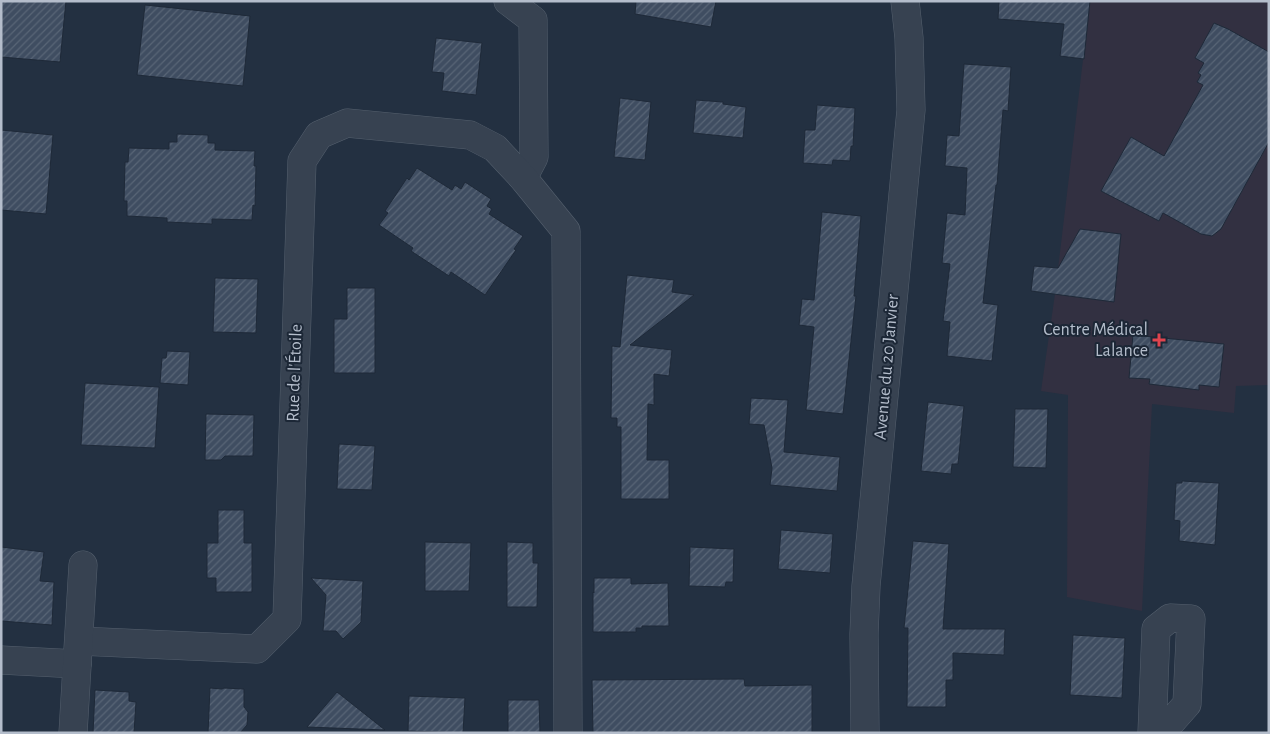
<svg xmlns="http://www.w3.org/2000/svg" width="1270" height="734" font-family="'Alegreya Sans',sans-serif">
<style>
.medical{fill:#323041}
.building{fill:url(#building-hatch);stroke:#1e2938}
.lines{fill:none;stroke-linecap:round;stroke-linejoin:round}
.street-casing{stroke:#55606e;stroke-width:29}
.street{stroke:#374251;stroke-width:28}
.health-dot{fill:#e0444e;stroke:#1c2736;stroke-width:2}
.labels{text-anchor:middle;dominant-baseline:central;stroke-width:4;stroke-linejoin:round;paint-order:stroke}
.poi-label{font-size:18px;fill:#b4bdcb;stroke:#1c2736;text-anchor:end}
.street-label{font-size:18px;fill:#b4bdcb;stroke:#1c2736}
</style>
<defs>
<pattern id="building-hatch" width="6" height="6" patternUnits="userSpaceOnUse" patternTransform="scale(1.25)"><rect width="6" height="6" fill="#3f4d61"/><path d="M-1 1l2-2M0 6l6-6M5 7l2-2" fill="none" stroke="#586576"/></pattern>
</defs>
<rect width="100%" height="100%" fill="#233041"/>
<polygon class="medical" points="1090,1 1269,1 1269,385 1236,386 1234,413 1152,404 1142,611 1067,597 1068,395 1041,391 1055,294"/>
<g class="building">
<polygon points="1,1 66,1 60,62 1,57"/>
<polygon points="636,1 716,1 711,27 635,14"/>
<polygon points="999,1 1090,1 1084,59 1060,56 1064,24 998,19"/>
<polygon points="145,5 250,16 243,86 137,75"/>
<polygon points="1214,23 1228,29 1269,52 1269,142 1221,229 1212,236 1201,234 1163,213 1159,221 1101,191 1131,137 1164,156 1203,85 1197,82 1201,75 1198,73 1204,63 1195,58"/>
<polygon points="436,38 482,43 476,95 442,91 444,73 432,72"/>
<polygon points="964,64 1011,67 1008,111 1003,110 997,185 996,185 983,303 998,305 992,361 947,356 950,322 943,321 950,264 942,263 947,213 965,215 967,168 945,166 947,135 959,136"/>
<polygon points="620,98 651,102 645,160 614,157"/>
<polygon points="696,100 723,102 723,104 746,107 743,138 693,133"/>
<polygon points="817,105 855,108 853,146 851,146 850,161 833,160 832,165 803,163 805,130 815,130"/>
<polygon points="1,130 53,135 46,214 1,210"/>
<polygon points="177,134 208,135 208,143 215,143 215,150 255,151 254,166 256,166 255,206 253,205 252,220 212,219 212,224 167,222 167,218 127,216 127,201 124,201 125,162 128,162 129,148 169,149 169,142 177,142"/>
<polygon points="417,168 452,190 455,185 461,189 465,182 491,199 487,206 492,209 489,214 523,236 514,249 516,250 485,295 451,272 449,276 411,251 413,248 379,225 388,213 385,211 407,178 409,180"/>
<polygon points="822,212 861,216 854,296 856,296 843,414 806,410 814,327 799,325 802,299 814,300"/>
<polygon points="1080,229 1121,234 1114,302 1031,291 1034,266 1058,268"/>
<polygon points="627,275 674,280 672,292 694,295 630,345 672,350 669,376 654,374 654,405 648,404 647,460 669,460 669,499 621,499 621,427 617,427 617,418 611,418 612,346 620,347"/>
<polygon points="215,278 258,279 256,333 213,332"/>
<polygon points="347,288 375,288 375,373 334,373 334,319 347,319"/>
<polygon points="1133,335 1224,344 1219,387 1199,385 1199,390 1149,384 1150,379 1129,378"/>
<polygon points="167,351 190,352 188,385 160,383 162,358 166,358"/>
<polygon points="85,383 159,387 155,448 81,445"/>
<polygon points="751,398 788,400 784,452 840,457 837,491 770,485 772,468 764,425 749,424"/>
<polygon points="928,402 964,406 958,464 952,464 951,474 921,471"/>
<polygon points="1015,409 1048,409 1046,468 1013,467"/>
<polygon points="206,414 254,415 253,456 225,456 221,460 205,460"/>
<polygon points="339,444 375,446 372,490 337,489"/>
<polygon points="1182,481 1219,483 1215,545 1179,541 1180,521 1174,520 1176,483 1182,483"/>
<polygon points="218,510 244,510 244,543 252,543 252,592 216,592 216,578 207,578 207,543 218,543"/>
<polygon points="781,530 833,534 830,573 778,569"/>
<polygon points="913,541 949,544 943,629 1005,629 1004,655 953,653 953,680 946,680 946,707 907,707 908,628 904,628"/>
<polygon points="425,542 471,543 469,591 425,591"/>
<polygon points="507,542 533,543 533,563 538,563 537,607 507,607"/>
<polygon points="1,547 44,552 40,581 54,582 52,625 1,621"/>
<polygon points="690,547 734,549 733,582 726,582 725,587 689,586"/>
<polygon points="311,578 363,581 361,622 343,639 336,631 323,631 326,595"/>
<polygon points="594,578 631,578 631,584 668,583 669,626 642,626 642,628 636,628 636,632 593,632 593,592 594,593"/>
<polygon points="1073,635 1125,638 1122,698 1070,695"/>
<polygon points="744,679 745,686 812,685 812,733 593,733 592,680"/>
<polygon points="210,688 222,689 224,688 244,689 244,707 248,712 247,725 240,733 208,733"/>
<polygon points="95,690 129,692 129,701 136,702 134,733 93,733"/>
<polygon points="337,692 385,730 307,727"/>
<polygon points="409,696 465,698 463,733 408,731"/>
<polygon points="508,700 539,700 540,733 508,733"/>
</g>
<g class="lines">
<defs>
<g id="street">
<polyline points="508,1 533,20 534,157 523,178"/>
<polyline points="79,641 257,649 287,619 302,161 319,135 347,123 470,135 495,148 523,178 566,231 568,733"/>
<polyline points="1,660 77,664"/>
<polyline points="73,733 83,565"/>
<polyline points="865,733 864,634 866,586 911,110 909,38 905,1"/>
<polyline points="1152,733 1156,629 1170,618 1191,619 1187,704 1172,721 1153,729"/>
</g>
</defs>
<use href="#street" class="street-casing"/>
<use href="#street" class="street"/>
</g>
<path class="health-dot" d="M1156.5 332.5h5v5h5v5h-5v5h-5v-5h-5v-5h5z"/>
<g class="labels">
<g class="poi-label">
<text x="1148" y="330">Centre Médical<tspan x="1148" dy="21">Lalance</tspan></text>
</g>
<g class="street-label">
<text transform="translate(887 367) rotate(-85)">Avenue du 20 Janvier</text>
<text transform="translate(295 373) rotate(-88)">Rue de l'Étoile</text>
</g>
</g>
<rect width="1270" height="734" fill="none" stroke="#b4bdcb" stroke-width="5"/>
</svg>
